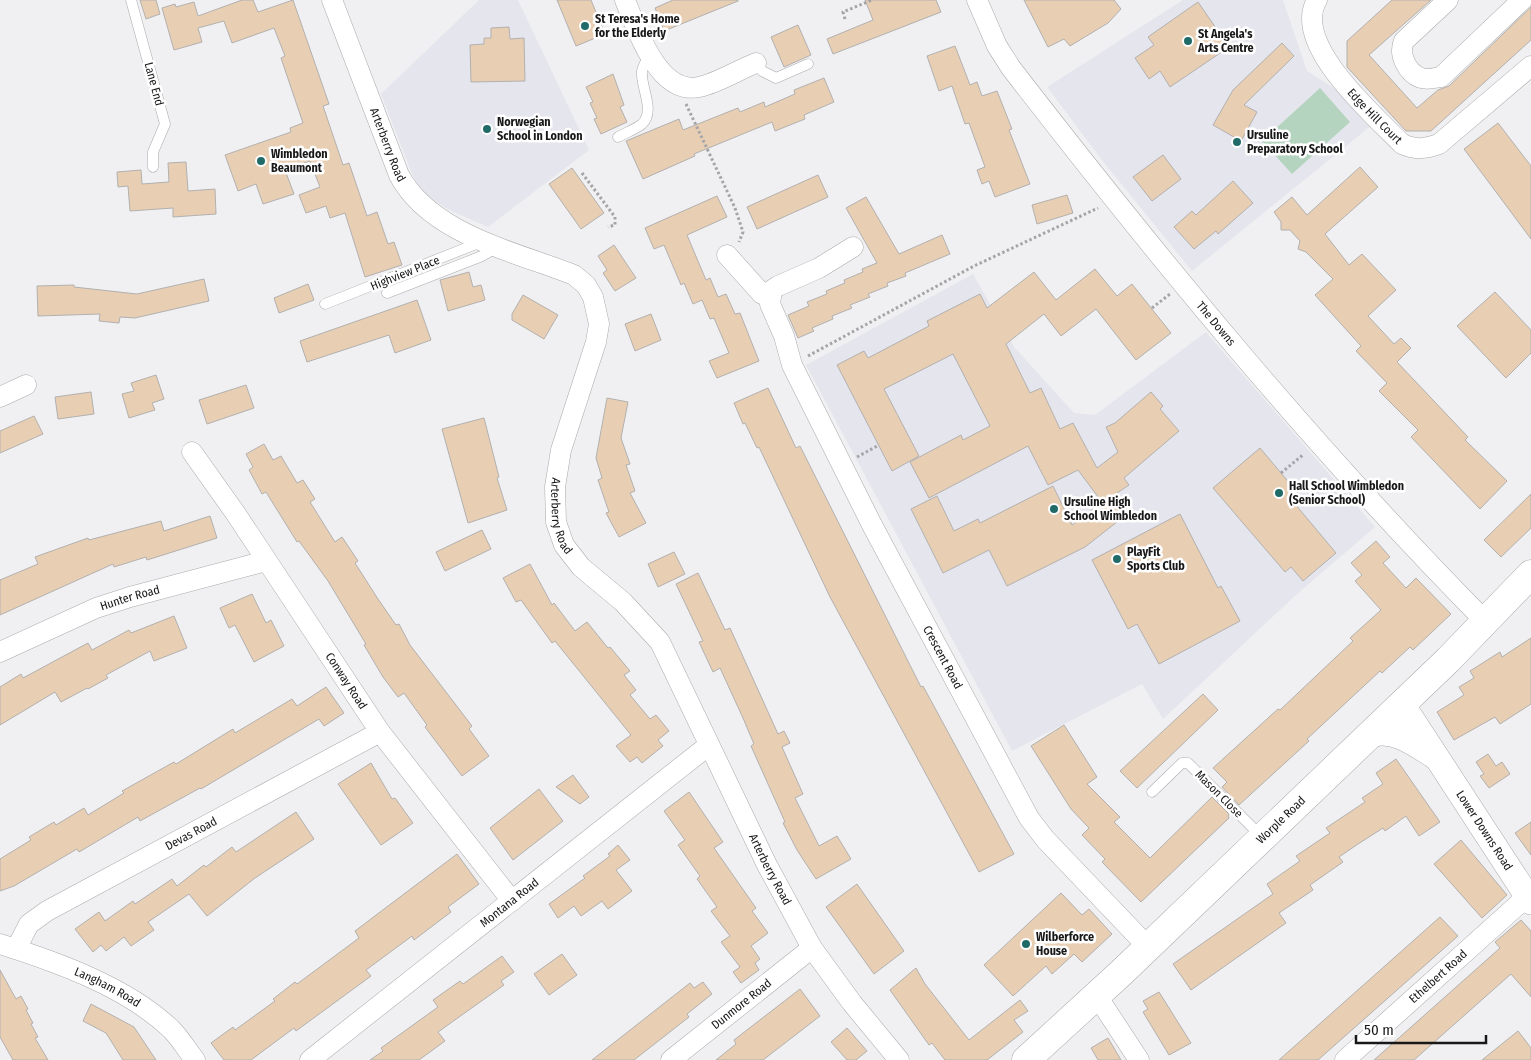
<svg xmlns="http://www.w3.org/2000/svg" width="1531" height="1060" font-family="'Fira Sans Condensed',sans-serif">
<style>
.built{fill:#e5e5ee}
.green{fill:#b4d4bf}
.building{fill:#e8cfb4;stroke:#b2b0af}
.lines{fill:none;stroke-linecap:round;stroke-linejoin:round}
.service-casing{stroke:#aaaaac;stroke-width:11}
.minor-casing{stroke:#aaaaac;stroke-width:21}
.tertiary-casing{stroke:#aaaaac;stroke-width:26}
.secondary-casing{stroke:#aaaaac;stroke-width:29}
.path{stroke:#a5a5a7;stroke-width:3;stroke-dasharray:2.5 2.5;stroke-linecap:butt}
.service{stroke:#fff;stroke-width:10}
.minor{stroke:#fff;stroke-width:20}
.tertiary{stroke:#fff;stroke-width:25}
.secondary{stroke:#fff;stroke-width:28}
.poi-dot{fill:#206b68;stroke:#fff;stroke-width:2}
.labels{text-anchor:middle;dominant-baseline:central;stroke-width:5;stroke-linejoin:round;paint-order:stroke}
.poi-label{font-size:12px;font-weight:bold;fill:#181819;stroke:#fff;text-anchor:start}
.street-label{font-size:12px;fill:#181819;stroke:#fff}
</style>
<rect width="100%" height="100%" fill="#f0f0f2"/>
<g class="built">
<polygon points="479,0 518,0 589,150 488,227 449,210 431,199 420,188 412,174 381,94"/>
<polygon points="1183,0 1283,0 1307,71 1337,90 1372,125 1192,271 1101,159 1047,87"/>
<polygon points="973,274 1015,348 1074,413 1095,415 1206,332 1375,527 1296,595 1163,719 1142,684 1012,751 806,365"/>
</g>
<polygon class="green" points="1320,88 1350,122 1292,174 1262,141"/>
<g class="building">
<polygon points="140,0 156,0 160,14 146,19"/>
<polygon points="242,0 253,0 258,12 293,0 329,104 323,106 343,165 349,163 367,216 377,212 388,244 394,242 402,265 365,277 345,213 330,218 326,206 306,213 299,195 320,187 310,161 285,170 294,194 263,204 256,184 238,191 225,155 291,132 290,128 303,123 281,58 285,56 274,28 232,43 224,21 198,28 202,42 174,50 162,8 175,4 176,7 194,2 198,16"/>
<polygon points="557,0 591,0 605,34 576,46"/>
<polygon points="673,0 738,0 738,1 664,31 655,8"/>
<polygon points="865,0 936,0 941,12 833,54 827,39 873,20"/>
<polygon points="1024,0 1114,0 1121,9 1108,23 1070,46 1064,39 1048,47"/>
<polygon points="1392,0 1431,0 1369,55 1417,108 1438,90 1449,86 1531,7 1531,40 1431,131 1406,131 1347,67 1347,41"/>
<polygon points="1198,2 1229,47 1170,87 1160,71 1149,79 1135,58 1154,45 1148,37"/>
<polygon points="798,25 811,55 784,67 771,37"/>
<polygon points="509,27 510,39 524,38 525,81 471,82 470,45 484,44 484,38 491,38 491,28"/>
<polygon points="1282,43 1294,56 1244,105 1257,112 1241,141 1213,125 1233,90"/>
<polygon points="955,46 970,85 977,82 982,96 997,91 1012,129 1009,130 1030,184 995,197 989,181 982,184 977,170 985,167 969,123 965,124 952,86 939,91 927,56"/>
<polygon points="613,74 624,105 620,107 627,122 601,134 594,119 597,118 590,103 593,102 586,87"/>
<polygon points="824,78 834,102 804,115 805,119 775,131 772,122 694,154 695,156 643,179 626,141 679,119 683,130 738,108 740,112 764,102 765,107 795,94 794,90"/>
<polygon points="1498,123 1531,166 1531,239 1464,149"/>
<polygon points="1163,155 1181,179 1152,201 1133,177"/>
<polygon points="186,162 188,191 215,189 216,214 173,217 173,208 130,211 128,186 118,187 117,172 141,170 142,184 169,182 168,163"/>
<polygon points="1360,167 1378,187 1325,234 1349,265 1362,254 1396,290 1368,316 1394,344 1401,338 1411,348 1397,362 1468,437 1465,440 1507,481 1480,509 1411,437 1418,430 1379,391 1387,383 1356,351 1361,346 1315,295 1333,279 1306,252 1298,249 1300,241 1290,230 1281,230 1281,222 1274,212 1292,197 1307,215"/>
<polygon points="572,168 604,213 581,229 549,184"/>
<polygon points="818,175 828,197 757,229 747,207"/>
<polygon points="1233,181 1253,203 1218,234 1216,231 1194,249 1174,227 1192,211 1196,215"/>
<polygon points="1067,195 1073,213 1037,224 1032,205"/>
<polygon points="717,196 727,217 687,235 706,280 710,278 718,297 726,294 735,314 740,313 759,361 717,378 709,361 729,353 714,318 710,319 702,300 693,304 684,283 681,285 664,245 654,249 645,228"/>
<polygon points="866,197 899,254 942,235 950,254 905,273 906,276 887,283 888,286 868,294 870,297 850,305 852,308 832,316 833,319 812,328 814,331 798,338 788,315 809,306 807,302 827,294 826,291 845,283 844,280 863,272 862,269 877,263 846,208"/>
<polygon points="614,245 636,278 615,291 603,273 607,270 598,256"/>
<polygon points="1095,269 1117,296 1132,284 1171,333 1136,360 1096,309 1061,336 1044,314 1006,344 1030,393 1041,388 1060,429 1073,423 1097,468 1118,452 1106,427 1115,423 1151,392 1163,406 1160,409 1179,431 1124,478 1129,485 1117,493 1131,511 1085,547 1007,586 989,550 943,573 911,509 937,496 954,531 978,519 980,523 1053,486 1072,525 1102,502 1078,470 1048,485 1028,446 929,498 910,462 961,435 963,440 990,426 953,354 884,389 919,456 892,471 837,365 864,351 868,358 929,326 927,321 980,294 987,308 1034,272 1056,300"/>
<polygon points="469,272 473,287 481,285 485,300 448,311 440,280"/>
<polygon points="204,279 209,301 135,318 120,317 119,323 99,321 100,314 38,316 37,286 74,285 74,287 137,294"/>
<polygon points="308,284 314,300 279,313 274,298"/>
<polygon points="1495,292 1531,330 1531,353 1506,378 1457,326"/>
<polygon points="523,295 558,315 544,339 512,320 512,314"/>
<polygon points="417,300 431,340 395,353 389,335 307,362 300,341"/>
<polygon points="651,314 661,340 635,351 625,324"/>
<polygon points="156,375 164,399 152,403 155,410 129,418 122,394 134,391 131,383"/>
<polygon points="246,385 254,408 207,424 199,400"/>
<polygon points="768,388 796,448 800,446 921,687 923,686 1014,854 979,872 830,597 759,447 757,448 745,423 743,424 734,403"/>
<polygon points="91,392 94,414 58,419 55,397"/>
<polygon points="607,398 628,402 621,438 630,464 626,465 635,491 630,493 646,523 619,537 606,513 609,512 598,480 602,478 596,458"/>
<polygon points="34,416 43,434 0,453 0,431"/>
<polygon points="484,418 499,477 497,478 507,510 468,523 442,429"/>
<polygon points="264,444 273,460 281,456 297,483 303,480 315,499 310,502 335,542 342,537 358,561 355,563 378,599 396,625 399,624 410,645 472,726 469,729 489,756 462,776 425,727 427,725 404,693 398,697 383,677 364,645 366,644 328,581 299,541 297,542 266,492 262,494 249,470 253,467 246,454"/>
<polygon points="1260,448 1302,498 1295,504 1336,553 1303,581 1291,567 1285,572 1213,488"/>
<polygon points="1531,494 1531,528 1501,557 1484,540"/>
<polygon points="1180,514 1218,588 1221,586 1240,621 1159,664 1137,624 1128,629 1092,560"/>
<polygon points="210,516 217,538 147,560 146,557 114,567 113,564 0,615 0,580 38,564 35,557 88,538 89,540 161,521 164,531"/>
<polygon points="482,530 491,549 445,571 436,552"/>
<polygon points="1376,541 1390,557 1383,563 1406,588 1416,578 1451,614 1413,650 1410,647 1382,673 1380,671 1307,739 1309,741 1239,805 1222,787 1227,782 1213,768 1278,709 1280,710 1353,641 1350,638 1381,610 1355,581 1362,575 1351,563"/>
<polygon points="674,552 685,574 658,587 648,564"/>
<polygon points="530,564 552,605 554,603 575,631 587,622 608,648 610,647 630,671 624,675 636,690 630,695 650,719 656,715 669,731 658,740 663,746 642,763 637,757 630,762 616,746 631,735 555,641 552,643 521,600 516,602 503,578"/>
<polygon points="698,573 725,630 730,628 778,734 784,731 790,743 782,747 803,794 795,798 819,846 837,836 851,859 816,879 797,850 783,823 785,822 751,746 754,744 743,718 720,668 713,672 699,642 703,641 676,584"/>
<polygon points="252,594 266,623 271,620 284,646 254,662 235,625 229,628 220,608"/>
<polygon points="174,616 187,648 154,661 150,651 106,675 108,678 88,689 87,688 61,702 55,692 0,725 0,687 21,674 23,678 88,643 92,650 129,630 131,633"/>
<polygon points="1531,638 1531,704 1500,724 1495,717 1454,740 1437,712 1464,695 1459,687 1474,678 1470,671 1500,652 1502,657"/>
<polygon points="326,687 344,713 324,726 319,719 201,789 200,788 140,821 138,817 79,852 77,849 14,886 0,891 0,859 31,840 29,837 54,822 56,825 84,808 88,815 124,793 122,791 174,762 176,764 233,729 235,733 292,699 297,706"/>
<polygon points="1203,694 1218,710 1137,788 1120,771"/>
<polygon points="1064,725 1097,777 1087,784 1120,817 1114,822 1150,858 1212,797 1229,814 1228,816 1229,818 1141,902 1102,862 1105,859 1082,835 1089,828 1071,809 1031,746"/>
<polygon points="1488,754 1496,766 1502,762 1510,774 1489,788 1480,776 1484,774 1476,762"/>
<polygon points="1396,759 1440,822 1419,836 1406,816 1385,831 1383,828 1358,844 1339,857 1343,862 1310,885 1313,890 1279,913 1286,923 1191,990 1173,964 1273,894 1267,884 1300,861 1296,856 1330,833 1326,828 1365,802 1362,798 1383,784 1376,773"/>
<polygon points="371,763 392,799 395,798 413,823 381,845 338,784"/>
<polygon points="573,775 589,797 580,804 556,787"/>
<polygon points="539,789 563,821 513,860 490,828"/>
<polygon points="689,792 723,842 714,848 756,908 752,911 768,933 751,946 760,959 755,963 759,970 741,983 733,972 740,967 721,942 730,936 711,911 717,907 697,879 700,876 678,845 685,840 664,811"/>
<polygon points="296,812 314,839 255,878 207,916 189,894 148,922 154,930 131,946 124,937 106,951 101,945 93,952 75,929 99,912 105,921 133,901 135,904 172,879 177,886 204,865 206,867 232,847 236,852"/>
<polygon points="1531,822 1531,855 1515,833"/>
<polygon points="1461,840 1507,895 1482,918 1434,864"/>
<polygon points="618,845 630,860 616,870 632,891 608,909 602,901 581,916 574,906 558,918 549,904 585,878 583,876 610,856 608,854"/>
<polygon points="457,854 479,884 448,907 451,912 414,940 412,936 366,970 371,976 296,1031 294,1028 251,1060 224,1060 211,1043 233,1027 235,1030 275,1001 273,999 295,982 297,984 359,938 355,931"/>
<polygon points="857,884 904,951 874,974 826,907"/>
<polygon points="1061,893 1082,915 1089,909 1112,934 1082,962 1074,954 1052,974 1046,966 1013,996 984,965"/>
<polygon points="1440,917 1458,936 1318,1060 1279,1060"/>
<polygon points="1521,920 1531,931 1531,997 1511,974 1414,1060 1374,1060 1500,948 1495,942"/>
<polygon points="562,954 577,975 549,995 534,974"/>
<polygon points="502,956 514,972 501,981 504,985 438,1032 445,1041 419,1060 370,1060 383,1051 381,1048 438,1007 433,1000 460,981 463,984"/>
<polygon points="916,968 925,984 969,1040 1020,1000 1028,1011 1014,1020 1023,1032 987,1060 945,1060 932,1043 929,1045 890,990"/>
<polygon points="0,970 16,999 21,996 28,1009 26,1010 33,1023 31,1024 38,1037 35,1038 48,1060 13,1060 0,1037"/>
<polygon points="703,982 712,994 687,1014 689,1017 634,1060 592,1060 690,983 694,988"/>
<polygon points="800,989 820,1016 763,1060 716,1060 736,1044 734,1040"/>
<polygon points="1159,992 1191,1043 1169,1055 1143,1012 1148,1009 1143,1001"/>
<polygon points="91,1004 134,1027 156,1060 123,1060 106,1033 83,1021"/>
<polygon points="847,1028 867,1051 856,1060 847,1060 831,1042"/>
<polygon points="1518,1031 1531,1048 1531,1060 1482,1060"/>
<polygon points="1108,1038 1121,1060 1098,1060 1091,1048"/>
</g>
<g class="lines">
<defs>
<g id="service">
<polyline points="131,0 165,124 153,152 153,167"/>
<polyline points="755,59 762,71 776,78 808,64"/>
<path d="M618,137c7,-4 18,-8 24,-13 14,-13 -2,-38 0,-53 1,-5 4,-10 7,-14"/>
<polyline points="387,293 482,256 498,247"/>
<polyline points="325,304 481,242"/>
<polyline points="1152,792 1182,763 1188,763 1261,836"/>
</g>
<g id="minor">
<path id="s1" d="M332,0l67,175c31,59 117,77 175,100l12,10 7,12 6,27 -3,18 -35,108 -6,37 1,35 8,23 17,22 42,35 37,40 107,223 45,83 40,55 47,57"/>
<path d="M625,0c11,27 33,96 74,87 19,-4 39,-17 57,-24"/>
<path id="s2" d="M977,0l20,46 14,22c149,193 304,381 475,554"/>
<path id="s3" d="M1317,0c-26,44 57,115 85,144 14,6 23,5 37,0l92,-78"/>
<path d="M1448,0l-44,41c-6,13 3,32 17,37 7,2 13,0 20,-1l81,-77"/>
<path id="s4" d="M853,247l-34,21 -41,18 -6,4 -2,14 14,32 8,29 80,160 157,293 16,21 103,108"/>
<polyline points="727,255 762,294 770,297"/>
<polyline points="0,397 26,385"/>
<path id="s5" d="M192,452l44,62 144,218 132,169"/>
<path id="s6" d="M0,652l96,-44 34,-11 136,-36"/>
<path id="s7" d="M0,944c57,18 127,43 171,85 9,9 16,21 24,31"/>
<path id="s8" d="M16,949l13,-25 18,-13 333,-179"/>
<polyline points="1097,996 1139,1060"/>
<path id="s9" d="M310,1060l399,-315"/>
<path id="s10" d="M671,1060l141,-112"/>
<path id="s11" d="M1345,1060l186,-167"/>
</g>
<g id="tertiary">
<path id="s12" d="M1402,704l129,198"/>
<path d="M1371,735c22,-8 44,9 63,21"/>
</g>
<g id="secondary">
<path id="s13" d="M1026,1060l95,-87 327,-313 83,-86"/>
</g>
</defs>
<use href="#service" class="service-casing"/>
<use href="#minor" class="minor-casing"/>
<use href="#tertiary" class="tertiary-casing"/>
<use href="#secondary" class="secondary-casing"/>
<g class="path">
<polyline points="845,19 843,12 872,0"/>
<polyline points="686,104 735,208 743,232 739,242"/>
<polyline points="582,173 615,217 615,225 608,227"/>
<polyline points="1152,308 1170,294"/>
<polyline points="808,356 974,266 1098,208"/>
<polyline points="857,457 879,445"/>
<polyline points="1281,473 1304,454"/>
</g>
<use href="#service" class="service"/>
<use href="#minor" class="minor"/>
<use href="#tertiary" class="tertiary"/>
<use href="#secondary" class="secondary"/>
</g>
<g class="poi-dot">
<circle cx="585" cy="26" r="5"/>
<circle cx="1188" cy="41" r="5"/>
<circle cx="487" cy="129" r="5"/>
<circle cx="1237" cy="142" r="5"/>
<circle cx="261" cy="161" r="5"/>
<circle cx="1279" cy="493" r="5"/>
<circle cx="1054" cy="509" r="5"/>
<circle cx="1117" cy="559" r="5"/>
<circle cx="1026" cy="944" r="5"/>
</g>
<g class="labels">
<g class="poi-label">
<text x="595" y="19">St Teresa's Home<tspan x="595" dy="14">for the Elderly</tspan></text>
<text x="1198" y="34">St Angela's<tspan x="1198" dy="14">Arts Centre</tspan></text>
<text x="497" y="122">Norwegian<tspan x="497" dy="14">School in London</tspan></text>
<text x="1247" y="135">Ursuline<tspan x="1247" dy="14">Preparatory School</tspan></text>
<text x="271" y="154">Wimbledon<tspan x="271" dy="14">Beaumont</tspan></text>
<text x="1289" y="486">Hall School Wimbledon<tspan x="1289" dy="14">(Senior School)</tspan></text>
<text x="1064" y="502">Ursuline High<tspan x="1064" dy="14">School Wimbledon</tspan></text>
<text x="1127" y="552">PlayFit<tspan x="1127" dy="14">Sports Club</tspan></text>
<text x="1036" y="937">Wilberforce<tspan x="1036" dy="14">House</tspan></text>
</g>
<g class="street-label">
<text transform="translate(154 84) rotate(75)">Lane End</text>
<text stroke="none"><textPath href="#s3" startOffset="138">Edge Hill Court</textPath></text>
<text stroke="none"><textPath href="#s1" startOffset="155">Arterberry Road</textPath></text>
<text transform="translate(405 273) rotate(-22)">Highview Place</text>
<text stroke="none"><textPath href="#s2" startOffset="404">The Downs</textPath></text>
<text stroke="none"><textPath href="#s1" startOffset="650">Arterberry Road</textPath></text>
<text stroke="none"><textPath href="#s6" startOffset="141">Hunter Road</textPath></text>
<text stroke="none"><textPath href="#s4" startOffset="500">Crescent Road</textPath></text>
<text stroke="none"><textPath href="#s5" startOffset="276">Conway Road</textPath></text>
<text transform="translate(1219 794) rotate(45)">Mason Close</text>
<text stroke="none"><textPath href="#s13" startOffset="350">Worple Road</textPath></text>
<text stroke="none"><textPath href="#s12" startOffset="151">Lower Downs Road</textPath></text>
<text stroke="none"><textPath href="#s8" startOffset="214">Devas Road</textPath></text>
<text stroke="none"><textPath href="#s1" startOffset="1069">Arterberry Road</textPath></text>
<text stroke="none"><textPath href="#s9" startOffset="254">Montana Road</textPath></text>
<text stroke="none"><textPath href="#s11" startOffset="125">Ethelbert Road</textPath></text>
<text stroke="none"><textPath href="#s7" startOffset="116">Langham Road</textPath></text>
<text stroke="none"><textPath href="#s10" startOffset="90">Dunmore Road</textPath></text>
</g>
</g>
<path d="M1356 1035v8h130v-8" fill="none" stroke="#181819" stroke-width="2.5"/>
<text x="1364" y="1035" font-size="15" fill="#181819" stroke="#ffffff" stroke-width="4" paint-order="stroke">50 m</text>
</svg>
